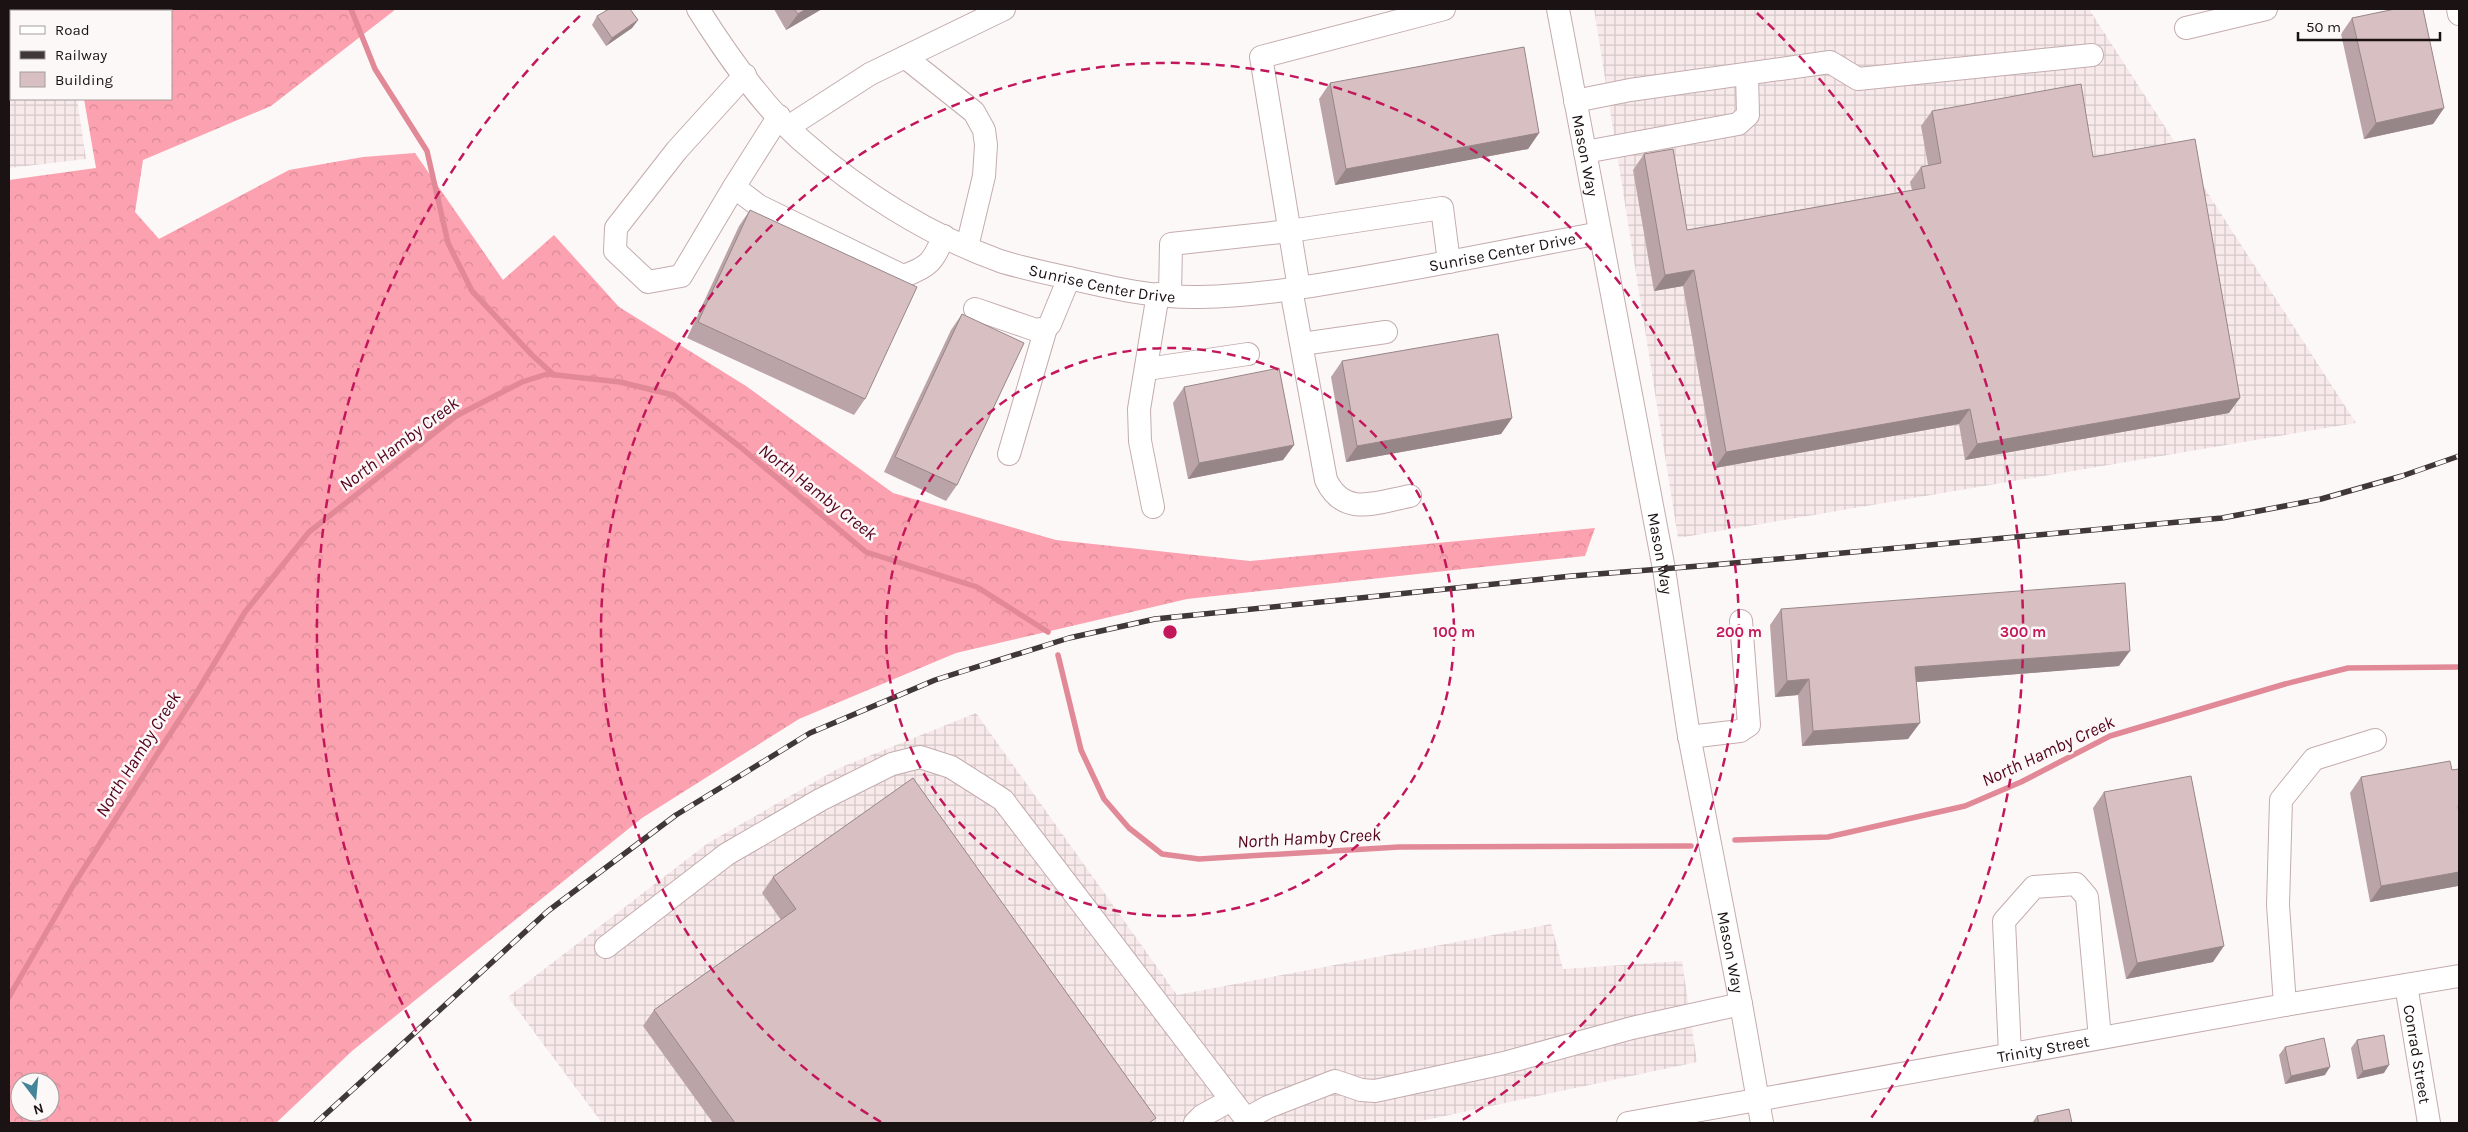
<svg xmlns="http://www.w3.org/2000/svg" width="2468" height="1132" font-family="Karla,sans-serif">
<style>
.industrial{fill:url(#industrial-grid)}
.forest{fill:url(#forest-crowns);fill-rule:evenodd}
.lines{fill:none;stroke-linecap:round;stroke-linejoin:round}
.stream{stroke:#e18997;stroke-width:5.5}
.minor-casing{stroke:#c4acae;stroke-width:24}
.minor{stroke:#fff;stroke-width:22}
.rail-casing{stroke:#3f3738;stroke-width:5.5}
.rail{stroke:#fdf8f8;stroke-width:4;stroke-dasharray:11;stroke-linecap:butt}
.wall{fill:#baa4a7}
.shaded-wall{fill:#978688}
.building{fill:#d8bfc2;stroke:#978688}
.ring{fill:none;stroke:#c2185b;stroke-width:2.5;stroke-dasharray:9 6}
.labels{text-anchor:middle;dominant-baseline:central;stroke-width:5;stroke-linejoin:round;paint-order:stroke}
.street-label{font-size:16px;fill:#1b1213;stroke:#fdf8f8}
.water-label{font-size:18px;font-style:italic;fill:#54031e;stroke:#fdf8f8}
.centre{fill:#c2185b;stroke:#fdf8f8;stroke-width:2.5}
.ring-label{font-size:15px;text-anchor:middle;font-weight:bold;fill:#c2185b;stroke:#fdf8f8;stroke-width:5;stroke-linejoin:round;paint-order:stroke}
</style>
<defs>
<pattern id="industrial-grid" width="8" height="8" patternUnits="userSpaceOnUse" patternTransform="scale(1.25)"><rect width="8" height="8" fill="#f8eaeb"/><path d="M0 4h8M4 0v8" fill="none" stroke="#d4c8c9"/></pattern>
<pattern id="forest-crowns" width="20" height="18" patternUnits="userSpaceOnUse" patternTransform="scale(1.25)"><rect width="20" height="18" fill="#fca1af"/><path d="M2 6a3 3 0 1 1 6 0M12 15a3 3 0 1 1 6 0" fill="none" stroke="#d78a96"/></pattern>
</defs>
<rect width="100%" height="100%" fill="#fdf8f8"/>
<g class="industrial">
<polygon points="9,9 63,9 64,11 11,11 11,99 77,99 86,159 9,168"/>
<polygon points="1594,9 2089,9 2356,423 1678,538"/>
<polygon points="976,713 1177,995 1551,924 1563,969 1682,961 1697,1062 1412,1123 602,1123 508,997 708,843 839,768"/>
</g>
<path class="forest" d="M69,9h327l-125,97 -128,54 -8,52 24,27 130,-69 74,-13 52,-4 88,127 51,-45 65,72 127,79 147,107 163,47 194,21 345,-33 -10,28 -398,43 -231,54 -157,66 -157,99 -290,233 -76,72h-267v-943l87,-12 -12,-69h87v-88h-102zM20,1082h30v30h-30z"/>
<g class="lines">
<g class="stream">
<polyline points="351,9 375,69 427,151 448,243 472,291 532,355 554,375"/>
<polyline points="1058,655 1081,750 1104,799 1129,828 1162,854 1199,859 1399,847 1691,846"/>
<polyline points="1735,840 1828,837 1965,806 2021,782 2110,736 2285,684 2348,668 2459,667"/>
<polyline points="9,997 74,884 197,692 245,612 309,532 456,416 522,382 547,374 620,382 673,395 739,446 866,552 977,587 1048,632"/>
</g>
<defs>
<g id="minor">
<path id="s1" d="M698,9c29,46 63,95 103,131 58,51 127,95 199,121 22,7 47,12 69,17 43,10 86,20 131,19 57,-1 114,-11 171,-21 77,-13 153,-29 229,-43"/>
<path id="s2" d="M1558,9l106,560 24,161 53,274 21,119"/>
<polyline points="2458,9 2459,14"/>
<polyline points="2186,28 2266,9"/>
<polyline points="905,57 974,112 984,130 986,145 984,176 967,247"/>
<polyline points="1575,101 1630,90 1830,62 1858,79 2092,55"/>
<path d="M779,116l-45,71 25,19 144,70c27,-9 30,-15 41,-40"/>
<polyline points="788,127 870,74 1004,9"/>
<polyline points="1585,152 1738,124 1748,115 1747,74"/>
<polyline points="734,187 681,276 648,282 615,251 616,228 677,150 745,75"/>
<polyline points="1299,288 1261,57 1444,9"/>
<path d="M1291,289l35,191c18,38 51,22 84,16"/>
<polyline points="1170,295 1171,244 1290,231 1442,208 1449,262"/>
<polyline points="975,309 1036,330 1046,328 1050,324 1069,278"/>
<polyline points="1302,344 1386,332"/>
<polyline points="1147,369 1248,354"/>
<polyline points="1009,454 1046,328"/>
<polyline points="1153,507 1140,441 1139,409 1158,294"/>
<polyline points="1689,737 1740,731 1749,725 1741,621"/>
<polyline points="606,947 727,854 820,800 892,764 920,757 951,767 1003,800 1249,1123"/>
<path id="s3" d="M2406,985l23,138"/>
<polyline points="2285,1005 2278,905 2281,800 2314,759 2375,740"/>
<polyline points="2010,1054 2004,921 2034,887 2076,884 2087,897 2100,1038"/>
<polyline points="1246,1119 1268,1107 1335,1081 1361,1090 1375,1091 1504,1063 1632,1028 1741,1004"/>
<polyline points="1195,1123 1202,1116 1231,1100"/>
<path id="s4" d="M1628,1123l657,-118 174,-29"/>
</g>
</defs>
<use href="#minor" class="minor-casing"/>
<use href="#minor" class="minor"/>
<defs>
<polyline id="rail" points="316,1123 548,911 676,815 810,733 935,680 1069,638 1155,619 1572,576 1712,565 2222,518 2321,499 2402,476 2459,456"/>
</defs>
<use href="#rail" class="rail-casing"/>
<use href="#rail" class="rail"/>
</g>
<g class="wall">
<polygon points="774,9 822,9 786,30"/>
<polygon points="597,16 638,20 632,28 606,46 592,25"/>
<polygon points="2352,18 2444,108 2433,124 2364,139 2341,34"/>
<polygon points="1330,83 1539,133 1528,149 1335,185 1319,99"/>
<polygon points="1932,111 2093,157 2229,413 1965,460 1959,424 1715,468 1683,286 1654,291 1633,170 1644,154 1687,230 1912,190 1910,182 1921,167 1928,165 1921,126"/>
<polygon points="750,210 865,399 854,415 687,338 739,226"/>
<polygon points="962,314 957,485 946,501 884,472 951,330"/>
<polygon points="1342,361 1512,418 1501,434 1346,462 1331,377"/>
<polygon points="1184,387 1294,445 1283,460 1188,479 1173,403"/>
<polygon points="1781,609 2119,666 1916,682 1908,739 1802,746 1798,695 1775,697 1770,625"/>
<polygon points="2459,769 2459,884 2458,886 2370,902 2350,793 2361,777 2452,770"/>
<polygon points="2104,792 2213,962 2126,979 2093,808"/>
<polygon points="773,877 1153,1123 713,1123 643,1026 654,1010 781,920 762,893"/>
<polygon points="2357,1040 2384,1073 2357,1079 2351,1048"/>
<polygon points="2285,1047 2325,1075 2285,1084 2279,1055"/>
<polygon points="2037,1116 2072,1123 2032,1123"/>
</g>
<g class="shaded-wall">
<polygon points="806,9 822,9 786,30 798,14"/>
<polygon points="638,20 632,28 606,46 612,38"/>
<polygon points="2444,108 2433,124 2364,139 2376,123"/>
<polygon points="1539,133 1528,149 1335,185 1346,169"/>
<polygon points="1694,270 1683,286 1654,291 1665,275"/>
<polygon points="2240,398 2229,413 1965,460 1977,444"/>
<polygon points="1970,409 1959,424 1715,468 1726,452"/>
<polygon points="1512,418 1501,434 1346,462 1357,446"/>
<polygon points="1294,445 1283,460 1188,479 1199,463"/>
<polygon points="2130,651 2119,666 1904,683 1915,667"/>
<polygon points="1809,679 1798,695 1775,697 1787,681"/>
<polygon points="1920,723 1908,739 1802,746 1813,731"/>
<polygon points="2459,872 2459,884 2458,886 2370,902 2381,886"/>
<polygon points="2224,946 2213,962 2126,979 2137,963"/>
<polygon points="2389,1065 2384,1073 2357,1079 2363,1071"/>
<polygon points="2330,1067 2325,1075 2285,1084 2291,1076"/>
</g>
<g class="building">
<polygon points="609,9 630,9 638,20 612,38 597,16"/>
<polygon points="794,9 806,9 798,14"/>
<polygon points="2395,9 2423,9 2444,108 2376,123 2352,18"/>
<polygon points="1524,47 1539,133 1346,169 1330,83"/>
<polygon points="2081,84 2093,157 2195,139 2240,398 1977,444 1970,409 1726,452 1694,270 1665,275 1644,154 1673,149 1687,230 1925,188 1921,167 1941,163 1932,111"/>
<polygon points="750,210 917,287 865,399 698,322"/>
<polygon points="962,314 1024,343 957,485 895,457"/>
<polygon points="1498,334 1512,418 1357,446 1342,361"/>
<polygon points="1279,368 1294,445 1199,463 1184,387"/>
<polygon points="2125,583 2130,651 1915,667 1920,723 1813,731 1809,679 1787,681 1781,609"/>
<polygon points="2450,761 2452,770 2459,769 2459,806 2458,806 2459,814 2459,872 2381,886 2361,777"/>
<polygon points="2191,776 2224,946 2137,963 2104,792"/>
<polygon points="913,778 1156,1118 1149,1123 735,1123 654,1010 796,909 773,877"/>
<polygon points="2384,1035 2389,1065 2363,1071 2357,1040"/>
<polygon points="2324,1038 2330,1067 2291,1076 2285,1047"/>
<polygon points="2069,1109 2072,1123 2039,1123 2037,1116"/>
</g>
<g class="ring">
<circle cx="1170" cy="632" r="284"/>
<path d="M881 1122A569 569 0 1 1 1459 1122"/>
<path d="M471 1121A853 853 0 0 1 583 13M1757 13A853 853 0 0 1 1869 1121"/>
</g>
<g class="labels">
<g class="street-label">
<text stroke="none"><textPath href="#s2" startOffset="149">Mason Way</textPath></text>
<text stroke="none"><textPath href="#s1" startOffset="911">Sunrise Center Drive</textPath></text>
<text stroke="none"><textPath href="#s1" startOffset="506">Sunrise Center Drive</textPath></text>
<text stroke="none"><textPath href="#s2" startOffset="554">Mason Way</textPath></text>
<text stroke="none"><textPath href="#s2" startOffset="959">Mason Way</textPath></text>
<text stroke="none"><textPath href="#s4" startOffset="422">Trinity Street</textPath></text>
<text stroke="none"><textPath href="#s3" startOffset="70">Conrad Street</textPath></text>
</g>
<g class="water-label">
<text transform="translate(399 444) rotate(-37)">North Hamby Creek</text>
<text transform="translate(818 492) rotate(38)">North Hamby Creek</text>
<text transform="translate(2048 751) rotate(-25)">North Hamby Creek</text>
<text transform="translate(138 754) rotate(-58)">North Hamby Creek</text>
<text transform="translate(1309 838) rotate(-3)">North Hamby Creek</text>
</g>
</g>
<circle cx="1170" cy="632" r="8" class="centre"/>
<g class="ring-label">
<text x="1454" y="637">100 m</text>
<text x="1739" y="637">200 m</text>
<text x="2023" y="637">300 m</text>
</g>
<rect width="2468" height="1132" fill="none" stroke="#1b1213" stroke-width="20"/>
<rect x="10" y="10" width="162" height="90" fill="#fdf8f8" stroke="#a39c9c"/>
<rect x="20" y="26" width="25" height="8" fill="#ffffff" stroke="#a39c9c"/>
<text x="55" y="35" font-size="15" fill="#1b1213">Road</text>
<rect x="20" y="51" width="25" height="8" fill="#3f3738" stroke="#a39c9c"/>
<text x="55" y="60" font-size="15" fill="#1b1213">Railway</text>
<rect x="20" y="72" width="25" height="15" fill="#d8bfc2" stroke="#a39c9c"/>
<text x="55" y="85" font-size="15" fill="#1b1213">Building</text>
<g transform="translate(35 1097) rotate(164)"><circle r="24" fill="#fdf8f8" stroke="#a39c9c"/>
<path d="M0-4L9 19L0 12L-9 19Z" fill="#458599"/>
<text y="-8" font-size="14" font-weight="bold" text-anchor="middle" fill="#1b1213">N</text>
</g>
<path d="M2298 32v8h142v-8" fill="none" stroke="#1b1213" stroke-width="2.5"/>
<text x="2306" y="32" font-size="15" fill="#1b1213" stroke="#fdf8f8" stroke-width="4" paint-order="stroke">50 m</text>
</svg>
